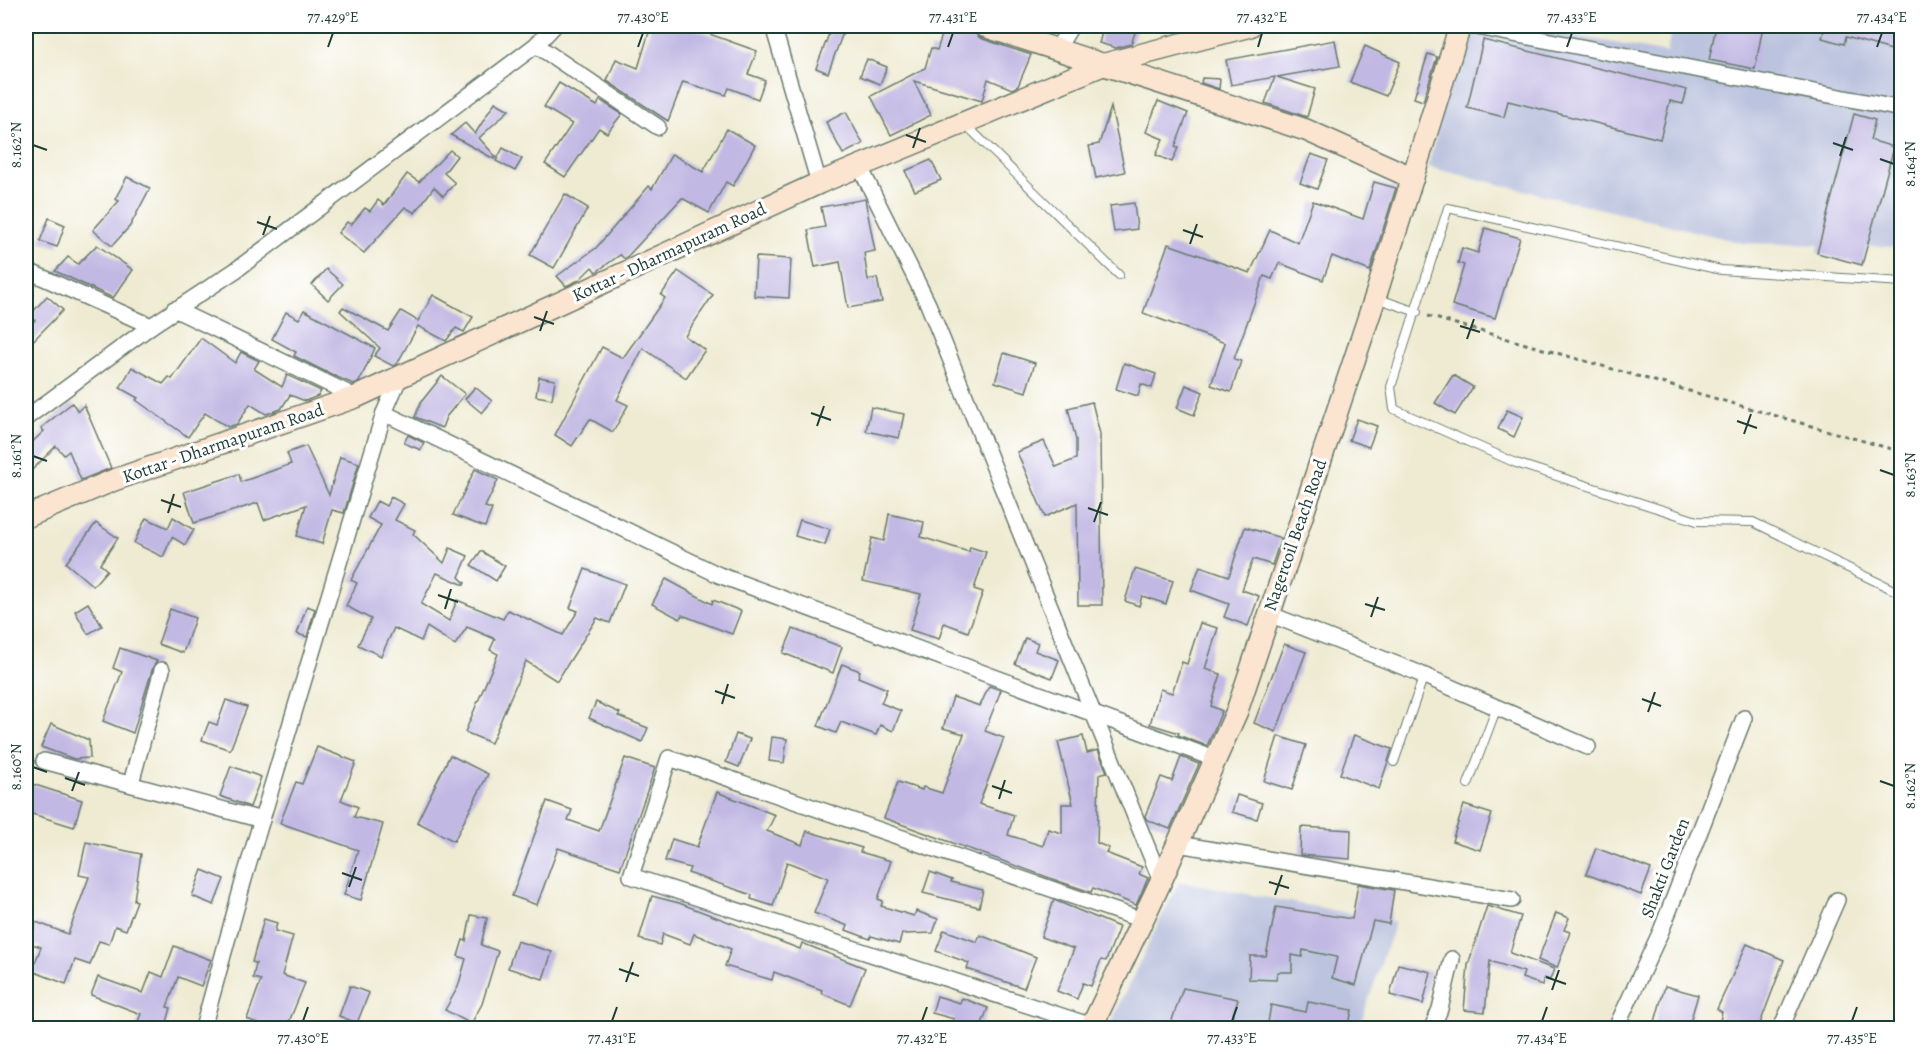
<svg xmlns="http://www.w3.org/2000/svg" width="1927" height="1054" font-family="Alegreya,serif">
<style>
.industrial{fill:#bbc3de}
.building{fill:#c1b8e3}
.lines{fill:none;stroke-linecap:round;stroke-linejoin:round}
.lane-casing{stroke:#687a6c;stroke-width:10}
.street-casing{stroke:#687a6c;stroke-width:18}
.secondary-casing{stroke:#687a6c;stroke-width:24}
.path{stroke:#687a6c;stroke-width:3;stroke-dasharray:4.5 4.5;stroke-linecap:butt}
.lane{stroke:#fff;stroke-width:8}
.street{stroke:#fff;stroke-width:15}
.secondary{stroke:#fce5d0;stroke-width:21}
.ticks{fill:none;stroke:#1f3d34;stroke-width:2}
.labels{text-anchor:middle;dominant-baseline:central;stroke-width:6;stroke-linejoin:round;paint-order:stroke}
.street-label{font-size:18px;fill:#1f3d34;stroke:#fff}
.neatline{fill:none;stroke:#1f3d34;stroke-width:2}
.ticks-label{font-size:15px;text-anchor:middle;fill:#1f3d34}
</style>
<rect width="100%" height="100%" fill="#fff"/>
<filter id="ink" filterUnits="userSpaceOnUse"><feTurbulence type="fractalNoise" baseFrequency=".0167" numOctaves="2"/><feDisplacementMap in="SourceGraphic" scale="12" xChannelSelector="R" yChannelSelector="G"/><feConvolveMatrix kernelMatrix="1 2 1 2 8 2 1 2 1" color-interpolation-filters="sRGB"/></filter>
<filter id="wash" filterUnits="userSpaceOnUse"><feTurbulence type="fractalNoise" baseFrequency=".008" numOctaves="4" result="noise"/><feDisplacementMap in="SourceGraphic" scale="24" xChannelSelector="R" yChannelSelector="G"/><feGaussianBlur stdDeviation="1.35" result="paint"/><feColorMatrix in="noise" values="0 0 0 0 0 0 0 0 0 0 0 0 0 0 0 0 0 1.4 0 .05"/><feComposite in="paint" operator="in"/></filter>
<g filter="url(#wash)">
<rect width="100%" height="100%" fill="#efebd3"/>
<g class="industrial">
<polygon points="1465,26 1524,26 1667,53 1672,26 1901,26 1901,247 1743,243 1428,167"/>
<polygon points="1179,881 1395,922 1359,1028 1108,1028"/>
</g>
<g id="blocks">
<g class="building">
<polygon points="651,26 687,26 757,51 748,74 765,80 758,99 729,88 726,95 683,82 668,121 607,81 616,59 638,68"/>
<polygon points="832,26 844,30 828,73 816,68"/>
<polygon points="945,26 973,31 980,38 1031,55 1018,86 1012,89 988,79 982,101 914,81 931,115 891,135 871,96 925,68 931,48 937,50"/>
<polygon points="1104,26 1121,26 1136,30 1131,44 1116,48 1099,43"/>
<polygon points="1716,26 1763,26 1755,69 1709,60"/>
<polygon points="1821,26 1902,26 1902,53 1846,37 1844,44 1822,38 1824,30 1821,29"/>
<polygon points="1335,40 1340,66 1277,77 1315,89 1307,117 1265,103 1275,77 1231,85 1226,60"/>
<polygon points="1483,40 1687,90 1683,104 1670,101 1660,139 1508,101 1504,117 1467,108"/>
<polygon points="1365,46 1400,62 1386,96 1350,82"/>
<polygon points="1428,54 1437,57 1423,101 1414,98"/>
<polygon points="867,59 887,67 880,84 860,76"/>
<polygon points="1202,78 1220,79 1219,89 1201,83"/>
<polygon points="559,83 597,106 600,100 622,114 607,133 599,128 565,177 545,164 572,124 544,107"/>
<polygon points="1158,101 1188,113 1175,147 1178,148 1172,162 1156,155 1163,139 1146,132"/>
<polygon points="495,102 509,110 479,138 496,157 494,159 451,135 465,123 475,134"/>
<polygon points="1111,107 1125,172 1096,178 1089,146 1099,144"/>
<polygon points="846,112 863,144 843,154 826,122"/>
<polygon points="1854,114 1875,120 1870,140 1894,147 1862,265 1817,253"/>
<polygon points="727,129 755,145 733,186 726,182 709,213 682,198 625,259 620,255 596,272 592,267 579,280 566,286 557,276 596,248 649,186 652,189 672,154 703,172"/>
<polygon points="503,148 522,159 515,171 496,161"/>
<polygon points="450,150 457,156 444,173 455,183 443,196 434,187 415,213 405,207 364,253 338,233 347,222 351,225 365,208 370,211 378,200 384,205 407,174 419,182"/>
<polygon points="1311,154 1328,160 1317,189 1300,183"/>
<polygon points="931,160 941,180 915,191 905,171"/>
<polygon points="127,177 150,188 130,226 112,246 93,230 119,201 115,199"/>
<polygon points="1374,182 1396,188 1370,271 1332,256 1323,280 1279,263 1272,279 1264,276 1234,359 1241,361 1231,392 1211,385 1225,343 1143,313 1168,244 1250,273 1270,230 1298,243 1313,201 1363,219"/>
<polygon points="565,194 588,208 554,268 530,255"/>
<polygon points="865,199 875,251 864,253 868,280 877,278 882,302 848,308 840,262 815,267 808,230 825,227 821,207"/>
<polygon points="1134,203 1137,229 1114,232 1110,206"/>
<polygon points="49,218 65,225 57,247 40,241"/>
<polygon points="1485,228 1520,238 1495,318 1452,305 1464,265 1458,263 1462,248 1478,253"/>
<polygon points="97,245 133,270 113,298 55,271 68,257 78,264"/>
<polygon points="756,257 791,259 789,298 754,296"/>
<polygon points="326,269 343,284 328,300 312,285"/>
<polygon points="678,271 713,295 685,336 705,350 686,378 643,348 617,400 628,405 613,432 590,419 572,446 555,435 602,347 623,358 665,298 661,295"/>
<polygon points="433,295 473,317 464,332 456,328 446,341 418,326 397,364 393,366 374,356 380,348 340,311 343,307 388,331 401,311 418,321"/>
<polygon points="47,296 63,310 26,348 26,329 35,320 29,316"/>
<polygon points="304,310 375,348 359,382 353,384 328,373 294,356 296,352 272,339 286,312 299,319"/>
<polygon points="201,338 235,363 241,352 259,361 254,369 282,387 287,375 321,391 318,396 305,401 290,395 281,409 266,414 250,404 237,424 228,427 205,413 188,437 136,400 138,398 120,388 132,367 163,384 169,377 172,379"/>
<polygon points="1004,353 1035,363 1026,392 995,382"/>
<polygon points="1124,363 1156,374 1152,388 1141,384 1138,396 1116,389"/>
<polygon points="1453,375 1473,387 1455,415 1435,403"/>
<polygon points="442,376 465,394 446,417 442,428 415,417 421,402"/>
<polygon points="539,377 555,380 552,399 536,396"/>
<polygon points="1186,385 1203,392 1194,415 1177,408"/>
<polygon points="475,387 492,401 482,413 465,399"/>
<polygon points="1092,402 1100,434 1102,605 1078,605 1077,503 1045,517 1017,452 1044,441 1056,467 1076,459 1076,440 1068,408"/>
<polygon points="72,403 78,411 84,405 111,468 81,480 69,451 64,455 56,446 26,476 26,448 44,431 41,428"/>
<polygon points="871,407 904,414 899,438 866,431"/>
<polygon points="1507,410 1523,417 1514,437 1498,429"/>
<polygon points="1357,419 1377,426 1369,447 1349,440"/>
<polygon points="408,435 424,443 421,450 404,443"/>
<polygon points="306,446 329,495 340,457 359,463 344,513 332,510 322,544 297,536 306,505 264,520 258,503 194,523 184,492 239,474 241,482 291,464 287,453"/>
<polygon points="475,469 498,480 485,507 492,509 485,527 453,515"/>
<polygon points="391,497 404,504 395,520 415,530 413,534 444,563 450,548 468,556 459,577 465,583 464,585 437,573 421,604 449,621 457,600 503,619 508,610 563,635 578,611 570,608 585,569 625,584 610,623 597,618 557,681 526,661 491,743 465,732 498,654 490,650 495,639 467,627 455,645 427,627 421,641 394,628 381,656 358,645 371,619 346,606 357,583 351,580 381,525 368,518 377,501 386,506"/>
<polygon points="889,514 924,522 921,537 969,552 970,547 986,552 974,589 983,592 968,632 944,623 939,639 910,630 921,594 863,581 872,538 884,541"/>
<polygon points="173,517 194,530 185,545 172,537 163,557 134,543 146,518 168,528"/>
<polygon points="800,520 830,529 825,545 795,536"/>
<polygon points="96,523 118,538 100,564 107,570 93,586 66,563"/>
<polygon points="1245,527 1281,538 1272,565 1253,559 1242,590 1259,596 1248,626 1224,617 1229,604 1191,590 1200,566 1229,576"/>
<polygon points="481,551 505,566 496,581 471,565"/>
<polygon points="1135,569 1173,581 1166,604 1142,596 1139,606 1125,601"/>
<polygon points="666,579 712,604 713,600 741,611 732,634 682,615 680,619 652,604"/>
<polygon points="88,603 102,626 88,634 75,611"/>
<polygon points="307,606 315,609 307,637 297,634"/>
<polygon points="170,609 195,618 183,653 158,644"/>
<polygon points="1200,623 1218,628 1205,669 1221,674 1211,706 1222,711 1207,746 1178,735 1179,733 1150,724 1160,689 1172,693 1182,662 1187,664"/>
<polygon points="793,629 842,647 833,673 783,653"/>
<polygon points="1025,638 1038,643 1035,651 1059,660 1052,678 1015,664"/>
<polygon points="1284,644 1306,652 1276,732 1254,723"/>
<polygon points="120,648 157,661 153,667 133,733 103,721 122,672 113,668"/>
<polygon points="842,664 860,671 858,677 887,689 881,703 901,711 893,731 880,725 876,735 841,722 836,733 818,726"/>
<polygon points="989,686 1001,690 985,731 1004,738 979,804 1014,815 1008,835 1043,846 1048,829 1062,833 1062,804 1073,804 1058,742 1083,736 1087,753 1098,750 1107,772 1099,774 1097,843 1109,848 1106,853 1142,867 1139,874 1148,878 1136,905 1093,888 1091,892 1061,882 884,818 898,782 922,790 923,787 942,793 964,734 943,728 953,697 980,706"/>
<polygon points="226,700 247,707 230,750 202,740 209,722 217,725"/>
<polygon points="596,702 620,713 618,716 648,728 642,742 589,718"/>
<polygon points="51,724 89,740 90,758 74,759 41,747"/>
<polygon points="736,734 750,739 739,767 726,762"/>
<polygon points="1354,735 1392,749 1379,789 1340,774"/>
<polygon points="1278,736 1306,745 1292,790 1264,781"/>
<polygon points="772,737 787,739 784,763 769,761"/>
<polygon points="317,747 356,762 341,800 358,807 354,817 383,824 361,900 344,895 358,850 280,823 296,782 302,784"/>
<polygon points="450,755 488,774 454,841 417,822"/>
<polygon points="1181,757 1199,764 1170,829 1147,820 1145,816 1161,777 1172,781"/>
<polygon points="625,758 655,768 620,869 558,848 537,905 512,896 547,801 572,810 568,820 599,831"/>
<polygon points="231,766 261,777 250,807 220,796"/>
<polygon points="26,782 82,800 74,827 26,812"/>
<polygon points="717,792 775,815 767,831 802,845 807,831 862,848 860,852 891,861 878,899 883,901 881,906 914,916 916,911 938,919 933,933 902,934 899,944 871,936 870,939 846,930 848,926 814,913 828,878 787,862 773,906 751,899 752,895 688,873 690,868 665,861 672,839 697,847"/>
<polygon points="1237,795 1262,803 1257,819 1232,812"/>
<polygon points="1464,805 1492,814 1480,850 1452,841"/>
<polygon points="1301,827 1351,830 1350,859 1300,855"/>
<polygon points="86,842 141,854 134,900 137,901 126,930 115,926 109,944 99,941 90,965 75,960 66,984 32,971 41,947 29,943 36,922 68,934 89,877 79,875"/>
<polygon points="1596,848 1651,869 1641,895 1586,874"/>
<polygon points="202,870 224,879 214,905 192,896"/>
<polygon points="930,872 952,880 951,882 983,890 979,907 923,893"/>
<polygon points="1358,884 1394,890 1389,924 1373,921 1356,985 1332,978 1337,957 1303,950 1302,957 1292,955 1292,972 1277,972 1276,980 1249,979 1250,956 1266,956 1276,907 1352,919"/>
<polygon points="652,896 679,903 800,949 802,943 865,968 850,1005 821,993 822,990 774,972 772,980 725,966 731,949 694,934 690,944 663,934 660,945 639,939"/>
<polygon points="1054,900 1119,927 1106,961 1101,960 1091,986 1083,983 1077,999 1057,991 1074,949 1041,937"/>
<polygon points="1487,906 1521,916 1510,953 1554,969 1550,980 1544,978 1542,985 1522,978 1524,972 1490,961 1485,1012 1464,1010 1468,965"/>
<polygon points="1556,913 1569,918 1564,930 1570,932 1557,968 1538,960"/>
<polygon points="471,915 487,918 481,945 498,951 482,1004 471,1024 445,1010 458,987 466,959 458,956 463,940 466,941"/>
<polygon points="264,919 277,923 275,931 293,936 282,975 305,983 286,1029 272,1029 247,1019 261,980 253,978 256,963 252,962"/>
<polygon points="944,930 977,942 980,935 1036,957 1024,988 967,969 969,963 936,951"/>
<polygon points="517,941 552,952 543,979 508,968"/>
<polygon points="1747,944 1784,960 1758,1029 1718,1029 1722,1012 1717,1009"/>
<polygon points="174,946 211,960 201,986 178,977 167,1007 171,1008 165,1029 135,1029 141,1014 91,995 98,977 143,993 151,972 163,977"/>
<polygon points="1398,964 1431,972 1423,1004 1390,995"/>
<polygon points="350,986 369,993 357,1023 339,1016"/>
<polygon points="1665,986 1698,995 1688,1029 1653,1029"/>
<polygon points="1183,988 1238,999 1228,1029 1169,1029"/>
<polygon points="937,996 960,1003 962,998 988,1008 980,1029 950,1029 954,1019 932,1013"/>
<polygon points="1308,1002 1352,1010 1348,1029 1267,1029 1271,1005 1306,1012"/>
</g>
</g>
</g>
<g filter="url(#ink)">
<use href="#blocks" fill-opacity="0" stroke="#687a6c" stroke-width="1.5"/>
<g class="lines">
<defs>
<g id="lane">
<polyline points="965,124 1119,275"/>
<polyline points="1902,282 1721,270 1448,208 1391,387 1394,409 1516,463 1697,521 1753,522 1902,594"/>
<polyline points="1376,298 1417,312"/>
<polyline points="1394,762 1424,675"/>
<polyline points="1468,784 1497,707"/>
</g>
<g id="street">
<polyline points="773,26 819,183"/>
<polyline points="1472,26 1902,109"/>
<polyline points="536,45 658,127"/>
<polyline points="1057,49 1071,26"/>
<polyline points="860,167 928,304 1161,881"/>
<polyline points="26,270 151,326 236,270 536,45 554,26"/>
<polyline points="174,309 356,397"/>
<polyline points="384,413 719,575 1215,759"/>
<polyline points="26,418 151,326"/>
<polyline points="1269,614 1411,670 1588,747"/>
<polyline points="44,761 262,820"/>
<polyline points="131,783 162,670"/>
<polyline points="1178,844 1512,900"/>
<polyline points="1092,1026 631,876 669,758 1142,920"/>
<polyline points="203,1028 244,879 384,413 401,374"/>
<polyline points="1432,1028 1440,1009 1452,959"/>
<polyline points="1616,1028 1661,931 1744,718"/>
<polyline points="1781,1028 1837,900"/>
</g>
<g id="secondary">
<polyline points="984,26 1306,130 1413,178"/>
<polyline points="26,517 114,480 356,397 819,183 1105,64 1250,26"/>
<polyline points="1091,1028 1161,881 1237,711 1375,298 1460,26"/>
</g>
</defs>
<use href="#lane" class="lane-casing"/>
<use href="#street" class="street-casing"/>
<use href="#secondary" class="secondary-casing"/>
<polyline class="path" points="1428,316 1902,452"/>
<use href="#lane" class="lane"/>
<use href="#street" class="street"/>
<use href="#secondary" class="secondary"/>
</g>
</g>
<path class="ticks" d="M328,47l5,-14M638,47l5,-14M948,47l5,-14M1258,47l4,-14M1567,47l5,-14M1877,47l5,-14M906,135l20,7M1833,143l20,7M33,145l14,5M913,148l7,-20M1840,156l6,-19M1880,159l14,5M257,222l20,7M1183,230l20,7M263,235l7,-19M1190,244l7,-20M534,317l20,7M1460,326l20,6M540,331l7,-20M1467,339l7,-20M811,413l20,7M1737,421l20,7M817,426l7,-20M1744,434l7,-20M33,456l14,5M1880,470l14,5M161,500l20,7M1088,508l20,7M168,513l6,-19M1094,522l7,-20M438,595l20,7M1365,604l20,6M445,609l6,-20M1371,617l7,-20M715,691l20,7M1642,699l19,7M722,704l6,-20M1648,712l7,-20M33,767l14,5M65,778l20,7M1880,781l14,5M992,786l20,7M72,791l7,-19M999,799l6,-19M342,873l20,7M1269,882l20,6M349,887l7,-20M1275,895l7,-20M619,969l20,7M1546,977l20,7M626,982l7,-20M1552,990l7,-20M303,1021l5,-14M612,1021l5,-14M922,1021l5,-14M1232,1021l5,-14M1542,1021l5,-14M1852,1021l5,-14"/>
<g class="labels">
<g class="street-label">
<text transform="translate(669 252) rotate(-25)">Kottar - Dharmapuram Road</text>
<text transform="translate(223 443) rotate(-19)">Kottar - Dharmapuram Road</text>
<text transform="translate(1295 535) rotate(-71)">Nagercoil Beach Road</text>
<text transform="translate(1665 868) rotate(-69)">Shakti Garden</text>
</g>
</g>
<rect width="1927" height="1054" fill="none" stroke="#fff" stroke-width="66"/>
<rect x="33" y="33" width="1861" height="988" class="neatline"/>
<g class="ticks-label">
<text x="333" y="22">77.429°E</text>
<text x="643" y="22">77.430°E</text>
<text x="953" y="22">77.431°E</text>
<text x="1262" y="22">77.432°E</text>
<text x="1572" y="22">77.433°E</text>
<text x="1882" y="22">77.434°E</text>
<text transform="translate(16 145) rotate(-90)" y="5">8.162°N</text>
<text transform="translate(1910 164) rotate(-90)" y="5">8.164°N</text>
<text transform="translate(16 456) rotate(-90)" y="5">8.161°N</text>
<text transform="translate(1910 475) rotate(-90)" y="5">8.163°N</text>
<text transform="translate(16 767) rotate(-90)" y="5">8.160°N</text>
<text transform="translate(1910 786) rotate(-90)" y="5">8.162°N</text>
<text x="303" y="1043">77.430°E</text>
<text x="612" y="1043">77.431°E</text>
<text x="922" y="1043">77.432°E</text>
<text x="1232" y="1043">77.433°E</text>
<text x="1542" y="1043">77.434°E</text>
<text x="1852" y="1043">77.435°E</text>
</g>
</svg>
